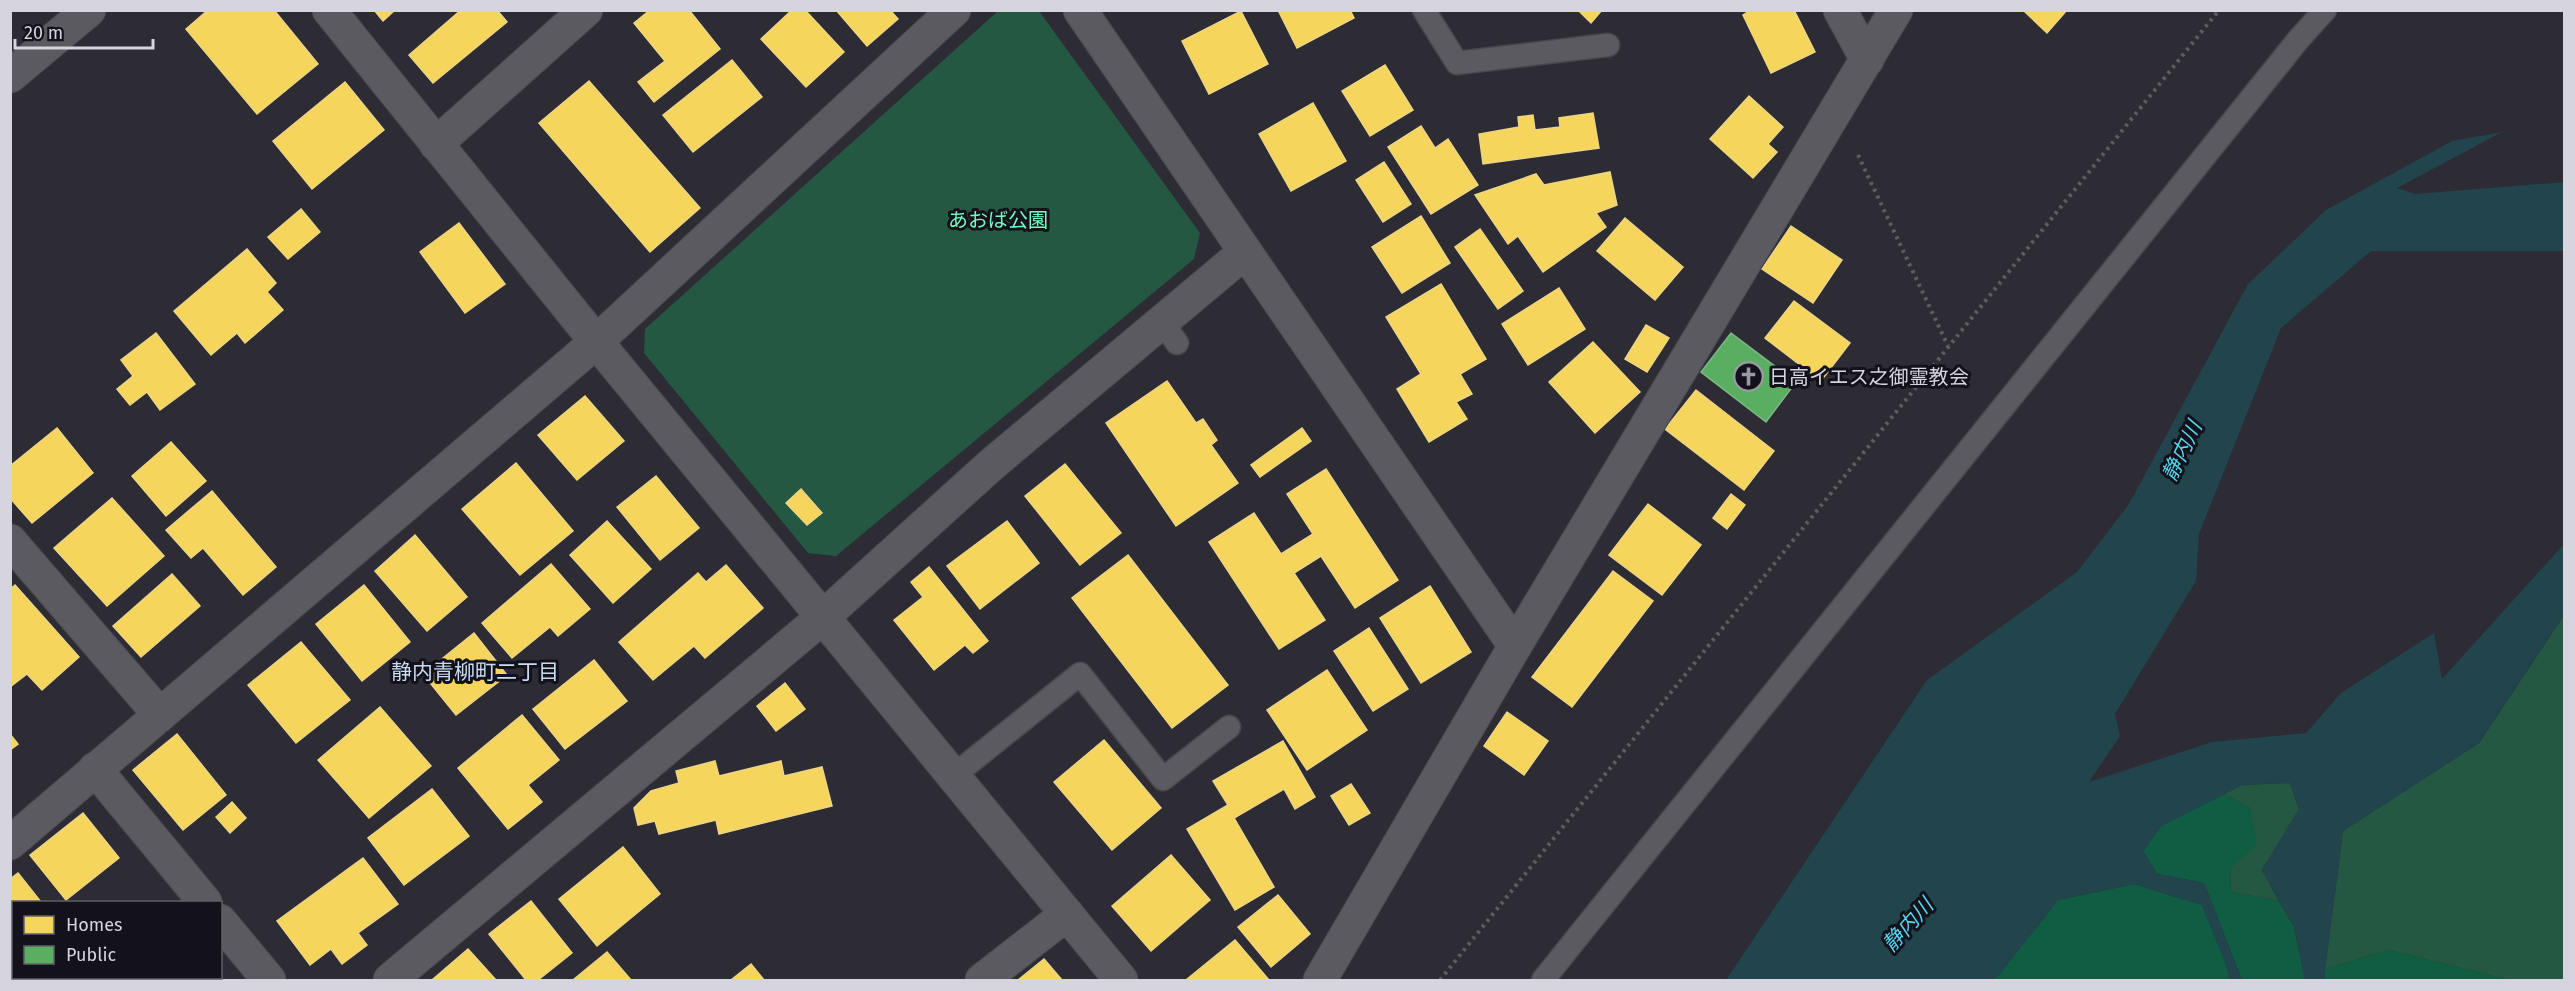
<svg xmlns="http://www.w3.org/2000/svg" width="2575" height="991" font-family="'Fira Sans','Noto Sans JP',sans-serif">
<style>
.green{fill:#245843}
.forest{fill:#115d43}
.water{fill:#21444d}
.homes{fill:#f6d55c;stroke:#ecd583;stroke-width:1.5}
.public{fill:#5aae61;stroke:#7fb987;stroke-width:1.5}
.lines{fill:none;stroke-linecap:round;stroke-linejoin:round}
.service-casing{stroke:#48474f;stroke-width:25}
.minor-casing{stroke:#48474f;stroke-width:35}
.tertiary-casing{stroke:#48474f;stroke-width:35}
.path{stroke:#5e5c63;stroke-width:4;stroke-dasharray:3 4.5;stroke-linecap:butt}
.service{stroke:#5b5a61;stroke-width:22}
.minor{stroke:#5b5a61;stroke-width:33}
.tertiary{stroke:#5b5a61;stroke-width:33}
.labels{text-anchor:middle;dominant-baseline:central;stroke-width:6;stroke-linejoin:round;paint-order:stroke}
.park-label{font-size:20px;fill:#74fcc1;stroke:#131119}
.poi-label{font-size:20px;fill:#d6d4df;stroke:#131119;text-anchor:start}
.water-label{font-size:21px;font-style:italic;fill:#54d6ef;stroke:#131119}
.neighbourhood-label{font-size:21px;fill:#c7dbf3;stroke:#131119}
</style>
<rect width="100%" height="100%" fill="#2d2b34"/>
<g class="green">
<polygon points="998,11 1039,11 1200,233 1194,259 836,556 808,553 644,353 645,329"/>
<polygon points="2564,615 2564,980 2509,980 2389,950 2325,969 2343,831 2479,743"/>
<polygon points="2290,783 2299,809 2262,870 2279,901 2231,892 2230,869 2250,808 2224,794 2242,785"/>
</g>
<g class="forest">
<polygon points="2224,794 2250,808 2257,844 2230,869 2231,892 2279,901 2294,927 2305,980 2242,980 2204,883 2157,874 2143,851 2161,826"/>
<polygon points="2134,884 2202,905 2225,961 2230,980 1989,980 1997,977 2058,900"/>
<polygon points="2389,950 2509,980 2324,980 2325,969"/>
</g>
<polygon class="water" points="2502,132 2397,188 2415,194 2564,182 2564,251 2371,251 2281,328 2199,534 2196,581 2115,714 2120,736 2089,782 2212,742 2306,733 2341,693 2434,633 2442,679 2564,544 2564,615 2479,743 2343,831 2324,980 2305,980 2294,927 2262,870 2299,809 2290,783 2242,785 2161,826 2143,851 2157,874 2204,883 2242,980 2230,980 2225,961 2202,905 2134,884 2058,900 1997,977 1989,980 1726,980 1927,680 2077,572 2129,504 2248,284 2326,210 2452,141"/>
<g class="homes">
<polygon points="208,10 274,10 318,64 257,114 186,29"/>
<polygon points="374,10 395,10 383,21"/>
<polygon points="461,10 497,10 507,22 433,83 409,55"/>
<polygon points="650,10 689,10 720,49 654,102 638,82 665,61 634,23"/>
<polygon points="792,10 805,10 844,52 806,87 761,39"/>
<polygon points="836,10 890,10 898,19 867,46"/>
<polygon points="1278,10 1350,10 1354,18 1297,48"/>
<polygon points="1578,10 1602,10 1591,23"/>
<polygon points="1751,10 1794,10 1815,52 1771,73 1743,15"/>
<polygon points="2023,10 2067,10 2047,33"/>
<polygon points="1241,11 1268,64 1209,94 1182,41"/>
<polygon points="732,60 762,97 693,152 663,115"/>
<polygon points="1385,65 1413,110 1370,136 1342,91"/>
<polygon points="589,81 700,208 650,252 539,123"/>
<polygon points="345,82 384,130 312,189 273,141"/>
<polygon points="1749,96 1783,127 1768,144 1777,152 1753,178 1710,139"/>
<polygon points="1313,103 1346,161 1291,191 1259,134"/>
<polygon points="1593,113 1599,148 1483,164 1479,134 1519,127 1518,117 1533,115 1535,130 1560,127 1559,118"/>
<polygon points="1421,126 1435,148 1448,139 1478,185 1431,214 1388,147"/>
<polygon points="1384,162 1411,204 1383,222 1356,180"/>
<polygon points="1610,172 1617,205 1596,213 1606,227 1543,272 1518,236 1508,244 1475,195 1536,174 1544,185"/>
<polygon points="301,209 320,232 288,259 268,237"/>
<polygon points="1421,216 1450,263 1402,293 1372,247"/>
<polygon points="1625,218 1683,267 1655,300 1597,251"/>
<polygon points="459,223 505,284 465,313 420,252"/>
<polygon points="1791,226 1842,260 1813,303 1762,269"/>
<polygon points="1480,229 1523,291 1498,309 1455,247"/>
<polygon points="247,249 276,283 267,292 283,310 245,343 237,333 211,355 174,311"/>
<polygon points="1441,284 1486,359 1460,374 1472,394 1456,402 1467,419 1429,442 1397,389 1421,374 1386,317"/>
<polygon points="1559,288 1585,329 1528,365 1502,324"/>
<polygon points="1794,301 1850,343 1821,381 1765,338"/>
<polygon points="1646,325 1669,338 1647,372 1625,359"/>
<polygon points="156,333 195,384 160,410 147,392 130,405 117,389 133,376 121,360"/>
<polygon points="1593,342 1640,392 1595,433 1549,382"/>
<polygon points="1167,381 1196,423 1203,419 1217,440 1211,445 1238,483 1176,526 1106,423"/>
<polygon points="1696,390 1774,451 1744,490 1665,429"/>
<polygon points="585,396 624,441 577,480 538,435"/>
<polygon points="57,428 93,473 32,523 10,498 10,466"/>
<polygon points="1302,428 1311,441 1260,477 1251,465"/>
<polygon points="171,442 206,481 166,516 132,476"/>
<polygon points="516,463 573,531 520,575 462,509"/>
<polygon points="1065,464 1121,533 1080,565 1025,496"/>
<polygon points="1326,469 1398,580 1355,608 1321,556 1294,573 1325,620 1279,649 1209,542 1254,513 1281,554 1313,534 1287,494"/>
<polygon points="656,476 699,528 660,560 617,507"/>
<polygon points="801,489 822,513 807,525 786,503"/>
<polygon points="212,491 276,567 243,595 203,548 191,558 166,530"/>
<polygon points="1731,494 1745,505 1727,529 1713,518"/>
<polygon points="112,498 164,556 107,606 54,548"/>
<polygon points="1648,504 1701,545 1662,595 1609,555"/>
<polygon points="607,521 651,569 613,603 570,555"/>
<polygon points="1007,521 1039,563 980,609 947,566"/>
<polygon points="415,535 467,597 427,631 375,571"/>
<polygon points="1128,555 1228,685 1172,728 1072,598"/>
<polygon points="551,564 590,609 558,636 550,627 512,658 482,623"/>
<polygon points="726,565 763,608 705,658 694,646 653,680 619,642 698,573 706,582"/>
<polygon points="929,567 988,641 973,653 965,645 934,670 894,620 923,597 911,582"/>
<polygon points="1613,571 1653,601 1572,707 1532,677"/>
<polygon points="172,574 200,606 141,657 113,626"/>
<polygon points="15,585 79,657 42,690 27,674 10,687 10,589"/>
<polygon points="364,585 410,642 362,681 316,624"/>
<polygon points="1430,586 1471,652 1421,683 1380,618"/>
<polygon points="1369,628 1408,689 1373,711 1334,651"/>
<polygon points="474,633 507,675 456,715 423,674"/>
<polygon points="301,642 350,700 296,743 248,685"/>
<polygon points="594,660 627,701 565,749 533,709"/>
<polygon points="1327,670 1367,730 1307,770 1267,710"/>
<polygon points="785,683 805,709 776,731 757,706"/>
<polygon points="380,707 431,766 369,818 318,760"/>
<polygon points="1507,712 1548,741 1524,775 1484,746"/>
<polygon points="522,715 559,760 528,785 542,802 508,829 458,768"/>
<polygon points="10,734 18,744 10,750"/>
<polygon points="177,734 226,795 183,830 133,770"/>
<polygon points="1104,740 1161,808 1112,850 1054,782"/>
<polygon points="1283,741 1315,797 1295,809 1284,789 1234,818 1274,887 1235,910 1187,829 1228,805 1213,781"/>
<polygon points="715,761 719,776 781,761 784,776 822,767 832,806 719,834 716,820 659,834 655,821 638,825 634,808 651,791 679,783 676,771"/>
<polygon points="1351,784 1370,813 1349,825 1331,796"/>
<polygon points="432,789 469,836 404,885 368,838"/>
<polygon points="232,802 246,818 230,833 216,817"/>
<polygon points="83,813 119,858 66,900 30,855"/>
<polygon points="623,847 660,894 597,946 559,899"/>
<polygon points="1171,855 1210,900 1151,951 1112,906"/>
<polygon points="363,858 398,904 358,933 367,945 342,964 331,949 310,965 277,921"/>
<polygon points="18,873 41,902 14,902 14,961 10,957 10,879"/>
<polygon points="1278,895 1310,934 1271,967 1238,927"/>
<polygon points="531,901 572,953 538,980 526,980 489,934"/>
<polygon points="1235,940 1269,980 1186,980"/>
<polygon points="468,949 496,980 432,980"/>
<polygon points="607,952 631,980 573,980"/>
<polygon points="1044,959 1062,980 1018,980"/>
<polygon points="751,964 764,980 731,980"/>
<polygon points="128,978 190,978 193,980 124,980"/>
</g>
<polygon class="public" points="1731,333 1796,382 1766,422 1701,372"/>
<g class="lines">
<defs>
<g id="service">
<polyline points="1424,10 1457,63 1608,45"/>
<polyline points="1162,322 1177,343"/>
<polyline points="953,776 1080,674 1163,779 1229,727"/>
<polyline points="1543,980 2298,40 2325,10"/>
</g>
<g id="minor">
<polyline points="329,10 577,318 1121,980"/>
<polyline points="1080,10 1515,646"/>
<polyline points="1840,10 1867,60"/>
<polyline points="436,144 586,10"/>
<polyline points="10,541 160,715"/>
<polyline points="95,769 205,902"/>
<polyline points="10,843 596,342 954,10"/>
<polyline points="220,921 269,980"/>
<polyline points="390,980 823,617 991,465 1245,252"/>
<polyline points="982,980 1067,914"/>
<polyline points="1320,980 1515,646 1896,10"/>
</g>
<polyline id="tertiary" points="10,76 89,10"/>
</defs>
<use href="#service" class="service-casing"/>
<use href="#minor" class="minor-casing"/>
<use href="#tertiary" class="tertiary-casing"/>
<g class="path">
<polyline points="1858,155 1948,346"/>
<polyline points="1440,980 2219,10"/>
</g>
<use href="#service" class="service"/>
<use href="#minor" class="minor"/>
<use href="#tertiary" class="tertiary"/>
</g>
<defs>
<symbol id="church-ring" viewBox="-11 -11 22 22"><circle r="9.5" fill="#131119" stroke="#9b99a3" stroke-width="1.5"/><path d="M-1.2-6h2.4v3.5h3.3v2.4h-3.3V6h-2.4V-.1h-3.3v-2.4h3.3Z" fill="#9b99a3"/></symbol>
</defs>
<g fill-rule="evenodd">
<use href="#church-ring" x="1732" y="360" width="33" height="33"/>
</g>
<g class="labels">
<g class="park-label">
<text x="998" y="220">あおば公園</text>
</g>
<g class="poi-label">
<text x="1769" y="377">日高イエス之御霊教会</text>
</g>
<g class="water-label">
<text transform="translate(2182 451) rotate(-64)">静内川</text>
<text transform="translate(1908 925) rotate(-48)">静内川</text>
</g>
<g class="neighbourhood-label">
<text x="475" y="672">静内青柳町二丁目</text>
</g>
</g>
<rect width="2575" height="991" fill="none" stroke="#d6d4df" stroke-width="24"/>
<rect x="12" y="901" width="210" height="78" fill="#131119" stroke="#615f68" stroke-width="1.5"/>
<rect x="24" y="916" width="30" height="18" fill="#f6d55c" stroke="#615f68" stroke-width="1.5"/>
<text x="66" y="931" font-size="18" fill="#d6d4df">Homes</text>
<rect x="24" y="946" width="30" height="18" fill="#5aae61" stroke="#615f68" stroke-width="1.5"/>
<text x="66" y="961" font-size="18" fill="#d6d4df">Public</text>
<path d="M15 39v9h138v-9" fill="none" stroke="#d6d4df" stroke-width="3"/>
<text x="24" y="39" font-size="18" fill="#d6d4df" stroke="#131119" stroke-width="4.5" paint-order="stroke">20 m</text>
</svg>
